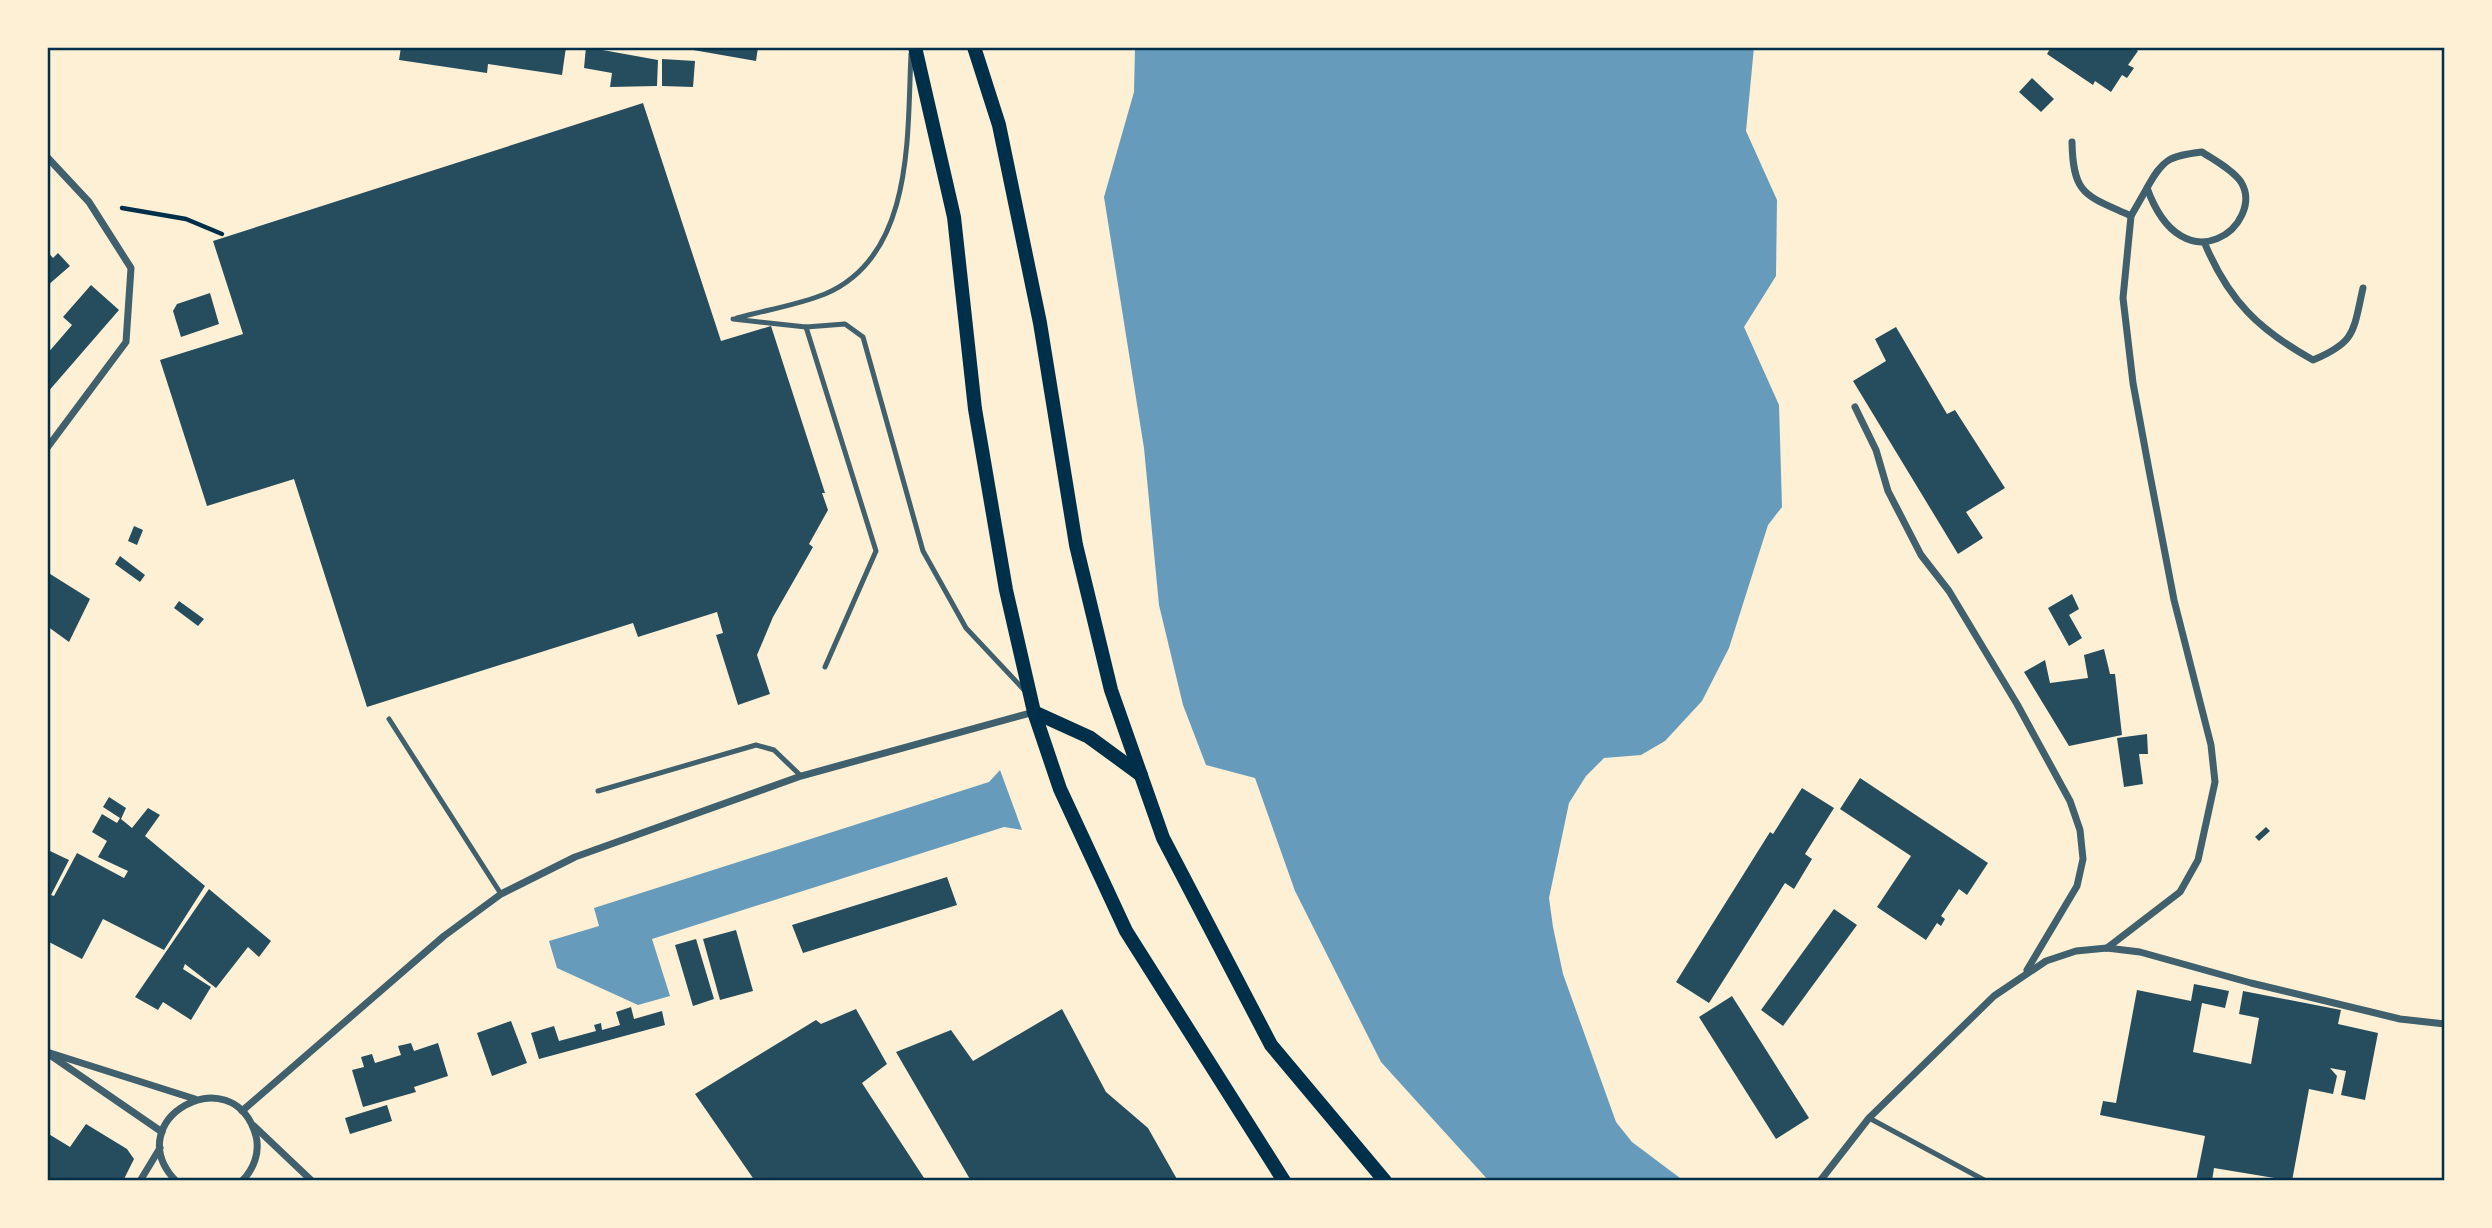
<svg xmlns="http://www.w3.org/2000/svg" width="2492" height="1228" font-family="'Fira Sans',sans-serif">
<style>
.water{fill:#669bbc}
.building{fill:#264d5e}
.lines{fill:none;stroke-linecap:round;stroke-linejoin:round}
.path{stroke:#003049;stroke-width:4.5}
.service{stroke:#3f606c;stroke-width:5}
.minor{stroke:#3f606c;stroke-width:7}
.secondary{stroke:#003049;stroke-width:14}
.neatline{fill:none;stroke:#003049;stroke-width:2.5}
</style>
<rect width="100%" height="100%" fill="#fdf0d5"/>
<g class="water">
<polygon points="1135,47 1754,47 1746,131 1777,200 1776,276 1744,327 1779,405 1782,507 1768,525 1729,648 1702,701 1665,741 1641,755 1604,758 1586,776 1569,803 1549,898 1553,927 1563,974 1616,1122 1632,1142 1684,1181 1489,1181 1381,1062 1295,891 1255,778 1206,765 1183,705 1159,605 1144,448 1104,197 1134,92"/>
<polygon points="1000,770 1022,830 1004,827 652,939 670,996 638,1005 557,968 549,941 599,926 594,908 989,782"/>
</g>
<g class="building">
<polygon points="401,47 566,47 562,75 488,64 487,73 399,60"/>
<polygon points="586,47 658,60 657,86 610,87 612,73 584,68"/>
<polygon points="676,47 758,47 756,61"/>
<polygon points="2051,47 2133,47 2138,51 2128,65 2134,68 2127,78 2122,75 2111,92 2095,81 2093,85 2047,54"/>
<polygon points="662,59 695,61 693,87 662,86"/>
<polygon points="2032,78 2054,99 2041,112 2019,92"/>
<polygon points="643,103 721,341 771,326 825,493 822,493 828,510 809,544 813,547 773,617 757,655 770,694 738,705 716,635 723,633 717,612 638,637 633,623 367,707 294,479 207,506 160,360 243,334 213,241"/>
<polygon points="47,251 53,258 58,253 70,266 47,286"/>
<polygon points="91,285 119,310 47,393 47,354 72,325 63,317"/>
<polygon points="210,293 219,324 181,337 173,311 177,304"/>
<polygon points="1896,327 1947,414 1955,410 2005,488 1966,512 1983,538 1958,554 1853,381 1886,361 1875,339"/>
<polygon points="134,526 143,530 137,545 128,541"/>
<polygon points="120,556 145,575 140,582 115,564"/>
<polygon points="47,572 90,599 69,642 47,626"/>
<polygon points="2072,594 2079,609 2069,615 2082,638 2069,646 2048,608"/>
<polygon points="179,601 204,619 198,626 174,608"/>
<polygon points="2104,649 2110,674 2115,674 2122,735 2069,746 2024,672 2045,660 2050,683 2088,678 2084,655"/>
<polygon points="2147,734 2148,754 2139,754 2143,784 2124,787 2117,738"/>
<polygon points="1860,778 1988,863 1967,895 1959,889 1941,916 1945,919 1941,926 1937,923 1926,940 1877,907 1911,856 1840,809"/>
<polygon points="1802,788 1834,808 1805,854 1812,859 1794,889 1785,883 1709,1003 1676,982 1770,832 1773,834"/>
<polygon points="109,797 126,808 121,819 132,828 148,808 160,815 145,836 205,886 164,950 103,919 82,959 47,941 47,856 50,851 69,860 51,895 54,896 77,853 124,878 128,871 98,857 107,841 92,832 102,814 117,823 120,818 103,807"/>
<polygon points="2266,827 2270,831 2259,841 2255,837"/>
<polygon points="947,877 957,905 803,953 792,925"/>
<polygon points="209,889 271,941 259,957 248,947 216,988 185,964 183,969 211,987 191,1020 163,1002 158,1010 135,997"/>
<polygon points="1834,909 1857,925 1783,1026 1761,1010"/>
<polygon points="736,930 753,991 720,1000 703,939"/>
<polygon points="696,939 714,999 693,1006 675,945"/>
<polygon points="2194,984 2229,991 2225,1008 2202,1003 2193,1052 2251,1064 2259,1018 2239,1014 2243,991 2341,1010 2338,1024 2378,1033 2365,1100 2341,1095 2346,1071 2330,1068 2337,1076 2333,1094 2309,1089 2292,1181 2214,1168 2212,1181 2196,1181 2205,1136 2100,1115 2103,1101 2116,1103 2137,990 2191,1001"/>
<polygon points="1732,996 1809,1118 1776,1139 1699,1017"/>
<polygon points="631,1007 634,1019 662,1011 665,1025 539,1059 531,1033 554,1026 559,1041 596,1031 594,1025 601,1023 602,1030 620,1025 616,1012"/>
<polygon points="856,1009 887,1064 862,1083 926,1181 755,1181 695,1094 816,1020 821,1024"/>
<polygon points="1062,1009 1106,1092 1148,1128 1178,1181 971,1181 896,1052 951,1030 973,1061"/>
<polygon points="511,1021 527,1063 492,1076 477,1033"/>
<polygon points="411,1043 414,1051 438,1043 448,1076 414,1087 416,1092 363,1107 352,1070 364,1067 361,1057 372,1054 375,1063 401,1055 398,1046"/>
<polygon points="387,1105 392,1121 350,1134 345,1118"/>
<polygon points="86,1124 127,1149 134,1159 123,1181 47,1181 47,1133 70,1147"/>
</g>
<g class="lines">
<polyline class="path" points="122,208 186,219 222,234"/>
<g class="service">
<path d="M737,318c29,-8 61,-13 88,-24 90,-38 82,-161 86,-240"/>
<polyline points="733,319 806,327 845,324 863,337 923,551 966,628 1026,692"/>
<polyline points="806,327 876,551 825,667"/>
<polyline points="389,719 501,894"/>
<polyline points="598,791 756,745 774,750 801,776"/>
<polyline points="1869,1118 1986,1181"/>
</g>
<g class="minor">
<path d="M2072,142c1,54 14,53 59,74"/>
<path d="M2202,152c12,8 31,18 39,30 25,41 -57,108 -94,6 16,-29 22,-32 55,-36z"/>
<polyline points="47,157 89,202 131,268 126,342 47,448"/>
<path d="M2205,244c24,57 54,86 108,116 43,-18 40,-28 50,-72"/>
<polyline points="1855,407 1876,450 1888,491 1903,520 1921,555 1949,591 2017,704 2070,801 2080,830 2083,859 2077,886 2027,970"/>
<polyline points="2107,948 2180,892 2198,860 2215,782 2211,745 2174,600 2149,470 2133,383 2123,298 2131,216 2147,188"/>
<polyline points="47,1052 195,1099"/>
<polyline points="50,1055 162,1132"/>
<polyline points="242,1111 444,936 501,894 575,857 801,776 1034,712"/>
<polyline points="254,1126 312,1181"/>
<polyline points="140,1181 160,1148"/>
<path d="M176,1181c-59,-61 57,-126 80,-45 4,16 -2,33 -14,45"/>
<polyline points="1820,1181 1869,1118 1994,996 2046,961 2076,951 2107,948 2140,952 2251,983 2400,1019 2445,1024"/>
</g>
<g class="secondary">
<polyline points="915,47 954,217 975,409 1006,590 1034,712 1060,789 1126,931 1284,1181"/>
<polyline points="974,47 999,125 1040,323 1076,545 1111,690 1163,838 1271,1045 1385,1181"/>
<polyline points="1034,712 1089,737 1141,775"/>
</g>
</g>
<rect width="2492" height="1228" fill="none" stroke="#fdf0d5" stroke-width="98"/>
<rect x="49" y="49" width="2394" height="1130" class="neatline"/>
</svg>
